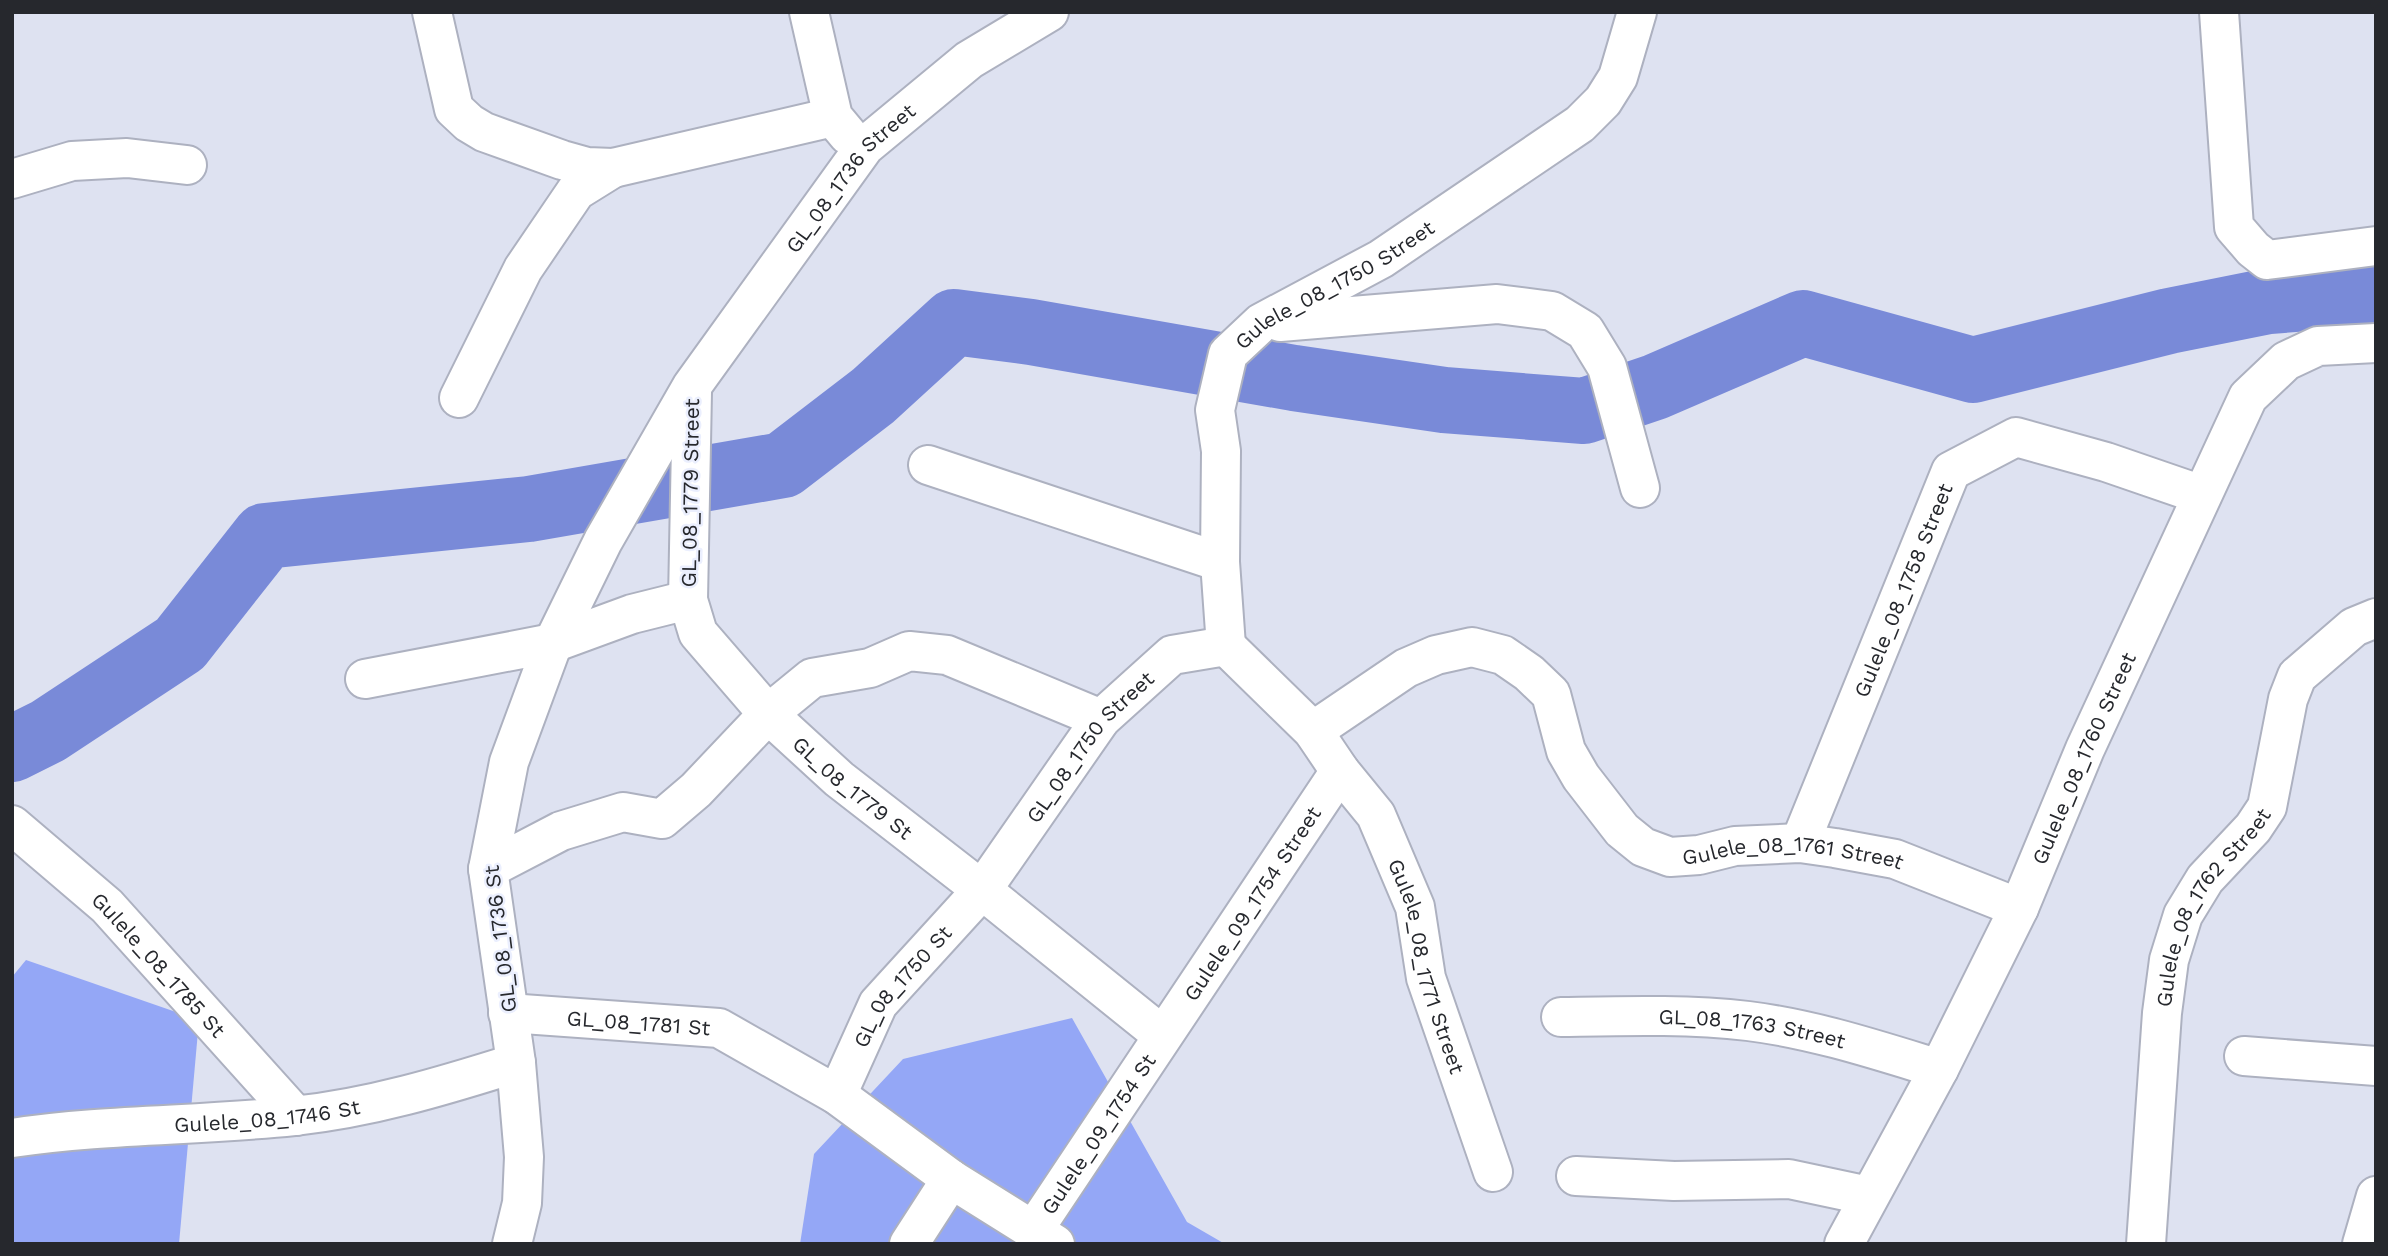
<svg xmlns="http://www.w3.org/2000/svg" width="2388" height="1256" font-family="'Work Sans',sans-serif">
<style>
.forest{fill:#94a7f6}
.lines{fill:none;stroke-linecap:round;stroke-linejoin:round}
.river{stroke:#798ad8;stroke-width:66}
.minor-casing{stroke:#adb1c0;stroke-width:42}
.minor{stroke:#fff;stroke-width:38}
.labels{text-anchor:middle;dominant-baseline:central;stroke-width:5;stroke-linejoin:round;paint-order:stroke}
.street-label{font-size:21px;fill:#26282d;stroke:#ebeffe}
</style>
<rect width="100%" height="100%" fill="#dee2f1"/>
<g class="forest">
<polygon points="26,960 199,1020 179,1244 12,1244 12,977"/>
<polygon points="1072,1018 1187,1222 1225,1244 800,1244 814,1154 903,1059"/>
</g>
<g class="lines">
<polyline class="river" points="12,749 48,731 180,644 265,536 529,509 783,465 873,396 954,322 1031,332 1294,378 1444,400 1584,411 1655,387 1803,323 1973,370 2169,321 2269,301 2376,293"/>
<defs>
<g id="minor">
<polyline points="432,12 454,109 469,123 484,132 562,160 587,167 613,168 833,117"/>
<polyline points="809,12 833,117 848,135"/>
<polyline points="2219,12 2234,227 2253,249 2267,260 2376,246"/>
<polyline points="12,179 72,161 127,158 187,165"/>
<polyline points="1280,322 1497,304 1552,311 1585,331 1607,367 1640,488"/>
<path id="s1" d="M692,392l-4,208 10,33 70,81 71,65 143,111 180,145"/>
<polyline points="459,398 523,269 576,191 613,168"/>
<polyline points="928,465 1220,562"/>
<path id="s2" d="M1226,646l-6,-84 1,-111 -6,-41 13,-56 33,-31 120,-64 199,-135 23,-23 15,-24 19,-65"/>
<path id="s3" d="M1226,646l87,85 27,40 36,44 39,92 11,71 67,194"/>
<polyline points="365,679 553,643 632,614 688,600"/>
<path id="s4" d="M1313,731l93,-63 30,-13 36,-8 31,8 26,18 22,21 15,57 15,26 41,53 21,17 27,10 29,-2 36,-9 65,-3 35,5 60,11 124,49"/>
<path id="s5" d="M12,825l95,81 189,210"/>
<path id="s6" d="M1800,843l151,-372 65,-34 90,25 96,33"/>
<polyline points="488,869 561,831 623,812 662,819 696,790 768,714 812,678 870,668 909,651 947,655 1101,719"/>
<path id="s7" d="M508,1013l211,15 118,67 114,84 104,65"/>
<path id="s8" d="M1561,1017c62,-1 125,-3 187,4 65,8 129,29 191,48"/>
<polyline points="2244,1056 2376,1066"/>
<path id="s9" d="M837,1095l41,-91 104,-114 119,-171 71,-64 54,-9"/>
<path id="s10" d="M12,1138c93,-14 188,-12 282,-22 76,-8 149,-30 222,-53"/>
<polyline points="1576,1176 1674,1181 1789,1179 1869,1196"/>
<path id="s11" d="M1033,1231l307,-460"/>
<path id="s12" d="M512,1244l10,-41 2,-46 -8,-94 -28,-194 21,-107 44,-119 50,-102 89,-155 173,-240 104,-86 80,-48"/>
<polyline points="909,1244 951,1179"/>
<path id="s13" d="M1844,1244l95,-175 80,-161 66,-159 163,-352 38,-36 32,-15 58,-3"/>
<path id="s14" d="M2146,1244l16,-231 7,-53 14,-45 22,-36 48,-51 14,-21 21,-108 9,-23 57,-49 22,-9"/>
<polyline points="2362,1244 2376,1196"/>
</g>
</defs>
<use href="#minor" class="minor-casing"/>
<use href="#minor" class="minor"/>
</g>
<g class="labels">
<g class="street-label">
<text stroke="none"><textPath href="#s12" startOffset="1169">GL_08_1736 Street</textPath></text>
<text stroke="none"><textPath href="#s2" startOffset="422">Gulele_08_1750 Street</textPath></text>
<text transform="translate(690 493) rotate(-89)">GL_08_1779 Street</text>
<text stroke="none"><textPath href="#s6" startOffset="273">Gulele_08_1758 Street</textPath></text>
<text stroke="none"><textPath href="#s9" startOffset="434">GL_08_1750 Street</textPath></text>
<text stroke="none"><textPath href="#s13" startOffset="542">Gulele_08_1760 Street</textPath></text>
<text stroke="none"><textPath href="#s1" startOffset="462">GL_08_1779 St</textPath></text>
<text stroke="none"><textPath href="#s4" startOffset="612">Gulele_08_1761 Street</textPath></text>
<text stroke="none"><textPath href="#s11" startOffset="394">Gulele_09_1754 Street</textPath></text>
<text stroke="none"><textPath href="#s14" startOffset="352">Gulele_08_1762 Street</textPath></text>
<text transform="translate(500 939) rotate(-97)">GL_08_1736 St</text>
<text stroke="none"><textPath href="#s5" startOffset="203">Gulele_08_1785 St</textPath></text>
<text stroke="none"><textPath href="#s3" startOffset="387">Gulele_08_1771 Street</textPath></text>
<text stroke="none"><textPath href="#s9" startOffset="128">GL_08_1750 St</textPath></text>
<text stroke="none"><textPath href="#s7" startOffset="131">GL_08_1781 St</textPath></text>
<text stroke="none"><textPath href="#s8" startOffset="192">GL_08_1763 Street</textPath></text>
<text stroke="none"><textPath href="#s10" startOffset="256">Gulele_08_1746 St</textPath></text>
<text stroke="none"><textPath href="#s11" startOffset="117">Gulele_09_1754 St</textPath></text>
</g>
</g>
<rect width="2388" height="1256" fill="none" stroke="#26282d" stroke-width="28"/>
</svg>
